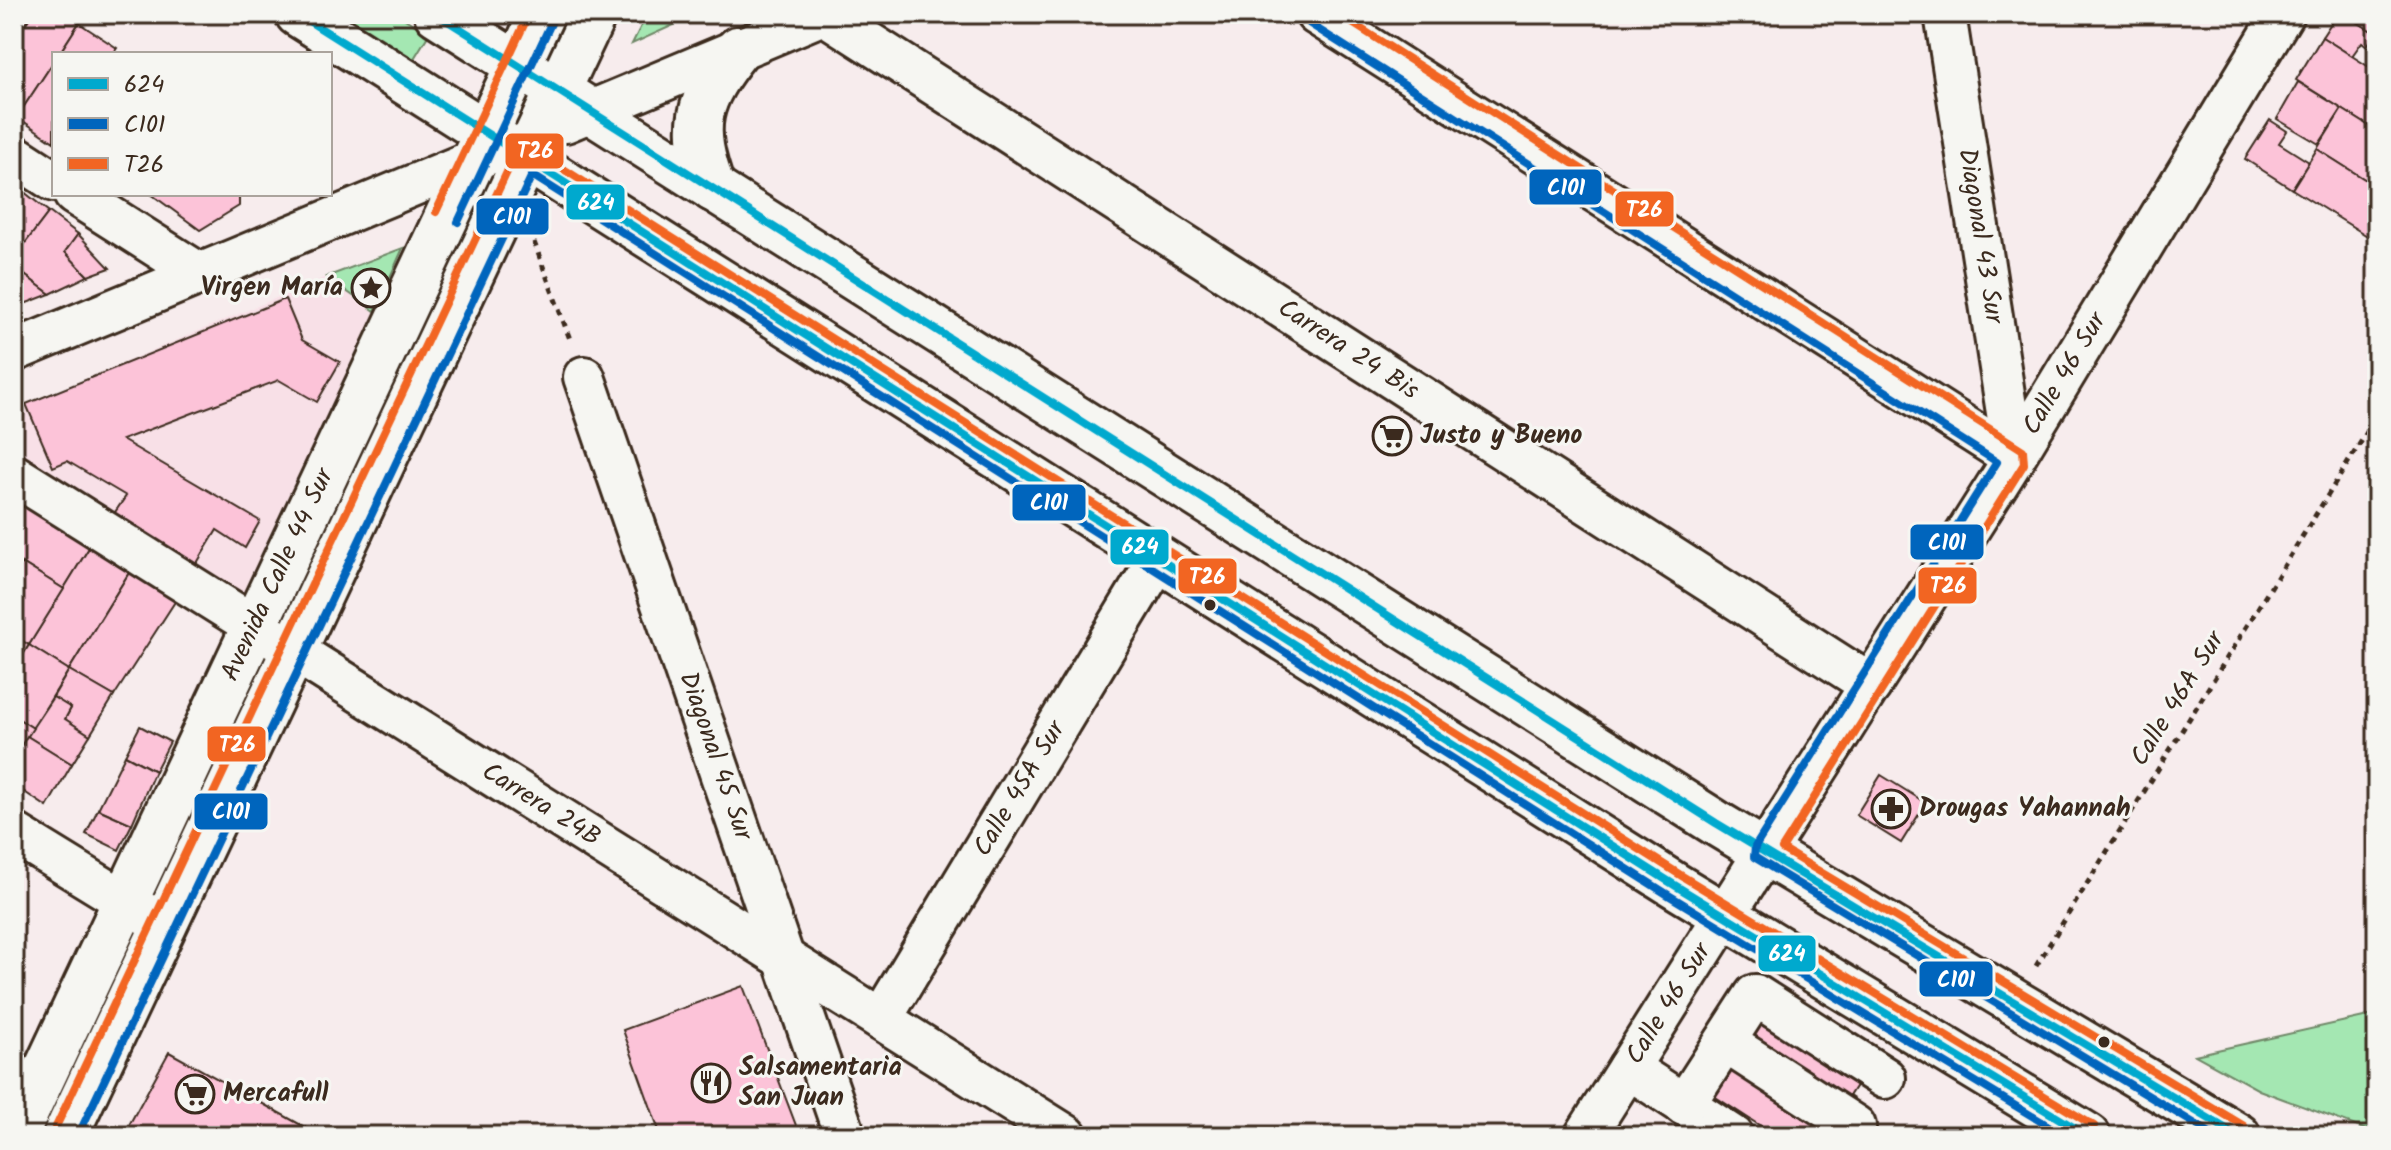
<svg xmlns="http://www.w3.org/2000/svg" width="2391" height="1150" font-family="Kalam,sans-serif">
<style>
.built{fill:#f8e0e7}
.green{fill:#a4e7b2;stroke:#708868;stroke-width:2}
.building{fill:#fcc3d8;stroke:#3b2a1e;stroke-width:2}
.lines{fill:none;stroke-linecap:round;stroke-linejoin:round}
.minor-casing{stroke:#3b2a1e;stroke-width:46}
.major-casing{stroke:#3b2a1e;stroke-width:50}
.path{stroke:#3b2a1e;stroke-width:5;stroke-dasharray:6 6;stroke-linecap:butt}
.minor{stroke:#f6f6f2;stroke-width:40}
.major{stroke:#f6f6f2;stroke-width:44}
.bus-1-casing{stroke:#f6f6f2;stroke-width:14}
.bus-2-casing{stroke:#f6f6f2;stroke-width:14}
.bus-3-casing{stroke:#f6f6f2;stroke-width:14}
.bus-1{stroke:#00a9ce;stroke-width:8}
.bus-2{stroke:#0065bd;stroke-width:8}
.bus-3{stroke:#f26522;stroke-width:8}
.bus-dot{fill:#3b2a1e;stroke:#f6f6f2;stroke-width:3}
.labels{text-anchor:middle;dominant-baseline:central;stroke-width:6;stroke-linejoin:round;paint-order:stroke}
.street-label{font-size:26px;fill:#3b2a1e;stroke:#f6f6f2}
.poi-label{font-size:26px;font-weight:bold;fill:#3b2a1e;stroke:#f6f6f2;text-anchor:start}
.line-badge{stroke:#f6f6f2;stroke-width:3}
.badge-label{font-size:22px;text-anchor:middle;font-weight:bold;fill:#fff}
</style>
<rect width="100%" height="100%" fill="#f7eced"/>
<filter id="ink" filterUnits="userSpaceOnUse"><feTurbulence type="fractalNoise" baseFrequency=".0125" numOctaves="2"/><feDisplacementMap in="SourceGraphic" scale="16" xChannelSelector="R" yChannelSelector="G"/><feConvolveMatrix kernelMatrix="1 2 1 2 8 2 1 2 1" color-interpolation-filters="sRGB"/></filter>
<g filter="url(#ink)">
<polygon class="built" points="326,277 375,311 241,596 14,460 14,409"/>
<g class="green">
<polygon points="340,14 397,14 429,34 413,60"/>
<polygon points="647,14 698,14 632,44"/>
<polygon points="403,248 375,311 326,277"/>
<polygon points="2377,1014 2377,1134 2259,1090 2195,1055"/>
</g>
<g class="building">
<polygon points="14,14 32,14 14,42"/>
<polygon points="32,14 65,14 79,23 59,54 54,54 54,61 17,117 14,42"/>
<polygon points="2337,14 2344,14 2375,33 2367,46 2362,42 2352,56 2322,37"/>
<polygon points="2344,14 2377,14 2377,46 2370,42 2375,33"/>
<polygon points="79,23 117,48 113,54 59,54"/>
<polygon points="2322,37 2377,72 2377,131 2296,80"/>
<polygon points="54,61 54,142 17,117"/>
<polygon points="2298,82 2342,109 2319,144 2277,119"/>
<polygon points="2342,109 2377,131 2377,187 2317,149"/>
<polygon points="2270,120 2287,131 2279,143 2309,162 2292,189 2245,159"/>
<polygon points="2317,149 2377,187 2377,242 2292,189"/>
<polygon points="18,187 49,212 14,258 14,194"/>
<polygon points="151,194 239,194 239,206 200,230"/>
<polygon points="49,212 78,234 65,252 88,276 50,294 14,267 14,258"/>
<polygon points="78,234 110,268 88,276 65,252"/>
<polygon points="14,267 50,294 14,308"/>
<polygon points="285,299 302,340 340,362 317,402 279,380 122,440 260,521 245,548 217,530 194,568 111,518 126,496 67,461 53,467 26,404"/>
<polygon points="14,495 92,543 64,589 22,563 14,576"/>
<polygon points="92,543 132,568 69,670 29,645"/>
<polygon points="22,563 64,589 29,645 14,636 14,576"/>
<polygon points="132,568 178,597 114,696 69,670"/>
<polygon points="14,636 29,645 14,670"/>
<polygon points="29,645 69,670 33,728 14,716 14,670"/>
<polygon points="69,670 114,696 90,735 65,719 71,708 53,697"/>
<polygon points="53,697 71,708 65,719 90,735 72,764 27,736"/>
<polygon points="14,716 33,728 14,758"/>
<polygon points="140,726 170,742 155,771 125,755"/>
<polygon points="27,736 72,764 47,807 14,785 14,758"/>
<polygon points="125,755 155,771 132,824 98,809"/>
<polygon points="1881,775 1926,803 1901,843 1856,815"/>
<polygon points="98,809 132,824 119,850 86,834"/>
<polygon points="743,986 800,1136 661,1136 623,1030"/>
<polygon points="1763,1009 1864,1073 1840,1110 1740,1046"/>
<polygon points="169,1052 321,1136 123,1136"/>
<polygon points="1734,1057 1835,1121 1825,1136 1776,1136 1711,1094"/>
</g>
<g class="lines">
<defs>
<g id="minor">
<polyline points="824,14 1871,685"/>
<polyline points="1316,14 2014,458"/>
<polyline points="1945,14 2014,458"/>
<polyline points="565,122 823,14"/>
<polyline points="14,155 54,181"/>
<polyline points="74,194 200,274"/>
<polyline points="14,351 491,153"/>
<polyline points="584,377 845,1136"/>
<polyline points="14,475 1067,1136"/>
<polyline points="14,833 154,919"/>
<polyline points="881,1019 1159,558"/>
<polyline points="1725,1042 1855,1126"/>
<polyline points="1628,1068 1733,1136"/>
<polyline points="1684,1105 1755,995 1885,1078"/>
<polyline points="1585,1136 2014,458 2283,14"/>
</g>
<g id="major">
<polyline points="298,14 1676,886 2088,1136"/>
<polyline points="437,14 1716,823 2238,1136"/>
<path d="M713,189c-23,-63 -17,-88 25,-140"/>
<polyline points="15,1136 542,14"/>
<polyline points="65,1136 594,14"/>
</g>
</defs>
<use href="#minor" class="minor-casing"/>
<use href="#major" class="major-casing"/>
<g class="path">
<polyline points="534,242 571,342"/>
<polyline points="2036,966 2377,416"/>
</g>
<use href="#minor" class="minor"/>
<use href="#major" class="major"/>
<defs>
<g id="bus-1">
<polyline points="298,14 1676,886 2088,1136"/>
<polyline points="437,14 1716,823 2238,1136"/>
</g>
<g id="bus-2">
<polyline points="1310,24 1997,462 1755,847 1754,857 2215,1136"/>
<polyline points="458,222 553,19"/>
<polyline points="78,1136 532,175 1670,896 2065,1136"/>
</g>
<g id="bus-3">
<polyline points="1338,14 2023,450 2024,464 1782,849 2244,1126"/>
<polyline points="436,212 529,14"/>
<polyline points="54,1131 516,153 527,146 1682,876 2094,1126"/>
</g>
</defs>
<use href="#bus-1" class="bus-1-casing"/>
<use href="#bus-2" class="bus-2-casing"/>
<use href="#bus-3" class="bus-3-casing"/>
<use href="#bus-1" class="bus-1"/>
<use href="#bus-2" class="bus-2"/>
<use href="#bus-3" class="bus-3"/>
</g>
</g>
<defs>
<symbol id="sight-ring" viewBox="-11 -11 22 22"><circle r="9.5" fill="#f6f6f2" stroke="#3b2a1e" stroke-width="1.5"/><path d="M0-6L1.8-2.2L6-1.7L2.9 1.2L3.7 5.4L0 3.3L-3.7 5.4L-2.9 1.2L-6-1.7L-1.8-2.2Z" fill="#3b2a1e"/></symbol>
<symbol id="supermarket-ring" viewBox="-11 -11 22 22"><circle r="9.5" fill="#f6f6f2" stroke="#3b2a1e" stroke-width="1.5"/><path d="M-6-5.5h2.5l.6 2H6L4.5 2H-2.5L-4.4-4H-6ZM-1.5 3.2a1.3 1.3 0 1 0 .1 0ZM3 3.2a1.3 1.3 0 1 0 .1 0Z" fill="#3b2a1e"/></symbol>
<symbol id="pharmacy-ring" viewBox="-11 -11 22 22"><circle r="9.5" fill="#f6f6f2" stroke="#3b2a1e" stroke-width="1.5"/><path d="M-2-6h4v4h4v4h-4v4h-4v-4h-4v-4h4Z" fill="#3b2a1e"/></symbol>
<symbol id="restaurant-ring" viewBox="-11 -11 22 22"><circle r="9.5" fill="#f6f6f2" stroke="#3b2a1e" stroke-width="1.5"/><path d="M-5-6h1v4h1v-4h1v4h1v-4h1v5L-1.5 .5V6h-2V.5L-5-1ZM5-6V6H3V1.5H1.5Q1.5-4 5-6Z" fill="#3b2a1e"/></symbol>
</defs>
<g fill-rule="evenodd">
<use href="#sight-ring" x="349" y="266" width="44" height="44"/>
<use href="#supermarket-ring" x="1370" y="414" width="44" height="44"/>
<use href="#pharmacy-ring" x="1869" y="787" width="44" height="44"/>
<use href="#restaurant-ring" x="689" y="1061" width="44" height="44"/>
<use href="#supermarket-ring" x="173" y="1072" width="44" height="44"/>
</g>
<g class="bus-dot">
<circle cx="1210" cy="605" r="7"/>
<circle cx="2104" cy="1042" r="7"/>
</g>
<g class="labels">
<g class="street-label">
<text transform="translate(1980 236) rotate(81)">Diagonal 43 Sur</text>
<text transform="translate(1348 350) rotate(33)">Carrera 24 Bis</text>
<text transform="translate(2065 374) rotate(-59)">Calle 46 Sur</text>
<text transform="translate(278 575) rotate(-65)">Avenida Calle 44 Sur</text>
<text transform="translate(2178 699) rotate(-58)">Calle 46A Sur</text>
<text transform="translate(715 756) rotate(71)">Diagonal 45 Sur</text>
<text transform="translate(1020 789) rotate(-59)">Calle 45A Sur</text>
<text transform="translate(541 805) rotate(32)">Carrera 24B</text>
<text transform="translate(1669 1004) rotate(-58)">Calle 46 Sur</text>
</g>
<g class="poi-label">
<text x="343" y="288" text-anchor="end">Virgen María</text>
<text x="1420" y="436">Justo y Bueno</text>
<text x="1919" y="809">Drougas Yahannah</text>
<text x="739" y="1068">Salsamentaria<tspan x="739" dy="30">San Juan</tspan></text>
<text x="223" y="1094">Mercafull</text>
</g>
</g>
<g class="line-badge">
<rect x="504" y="132" width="61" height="38" rx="8" fill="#f26522"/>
<rect x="1528" y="168" width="75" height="38" rx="8" fill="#0065bd"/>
<rect x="565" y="183" width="61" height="38" rx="8" fill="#00a9ce"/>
<rect x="1614" y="190" width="61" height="38" rx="8" fill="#f26522"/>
<rect x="475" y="197" width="75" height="39" rx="8" fill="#0065bd"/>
<rect x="1011" y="483" width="76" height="39" rx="8" fill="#0065bd"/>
<rect x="1909" y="523" width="76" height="38" rx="8" fill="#0065bd"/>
<rect x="1109" y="528" width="61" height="38" rx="8" fill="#00a9ce"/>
<rect x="1177" y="557" width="61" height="38" rx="8" fill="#f26522"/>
<rect x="1917" y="566" width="61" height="39" rx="8" fill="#f26522"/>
<rect x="206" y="725" width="61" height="38" rx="8" fill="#f26522"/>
<rect x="193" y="792" width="76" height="39" rx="8" fill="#0065bd"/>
<rect x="1757" y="934" width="60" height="39" rx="8" fill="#00a9ce"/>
<rect x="1918" y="960" width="76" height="38" rx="8" fill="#0065bd"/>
</g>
<g class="badge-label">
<text x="535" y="158">T26</text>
<text x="1566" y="195">C101</text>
<text x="596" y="210">624</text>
<text x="1644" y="217">T26</text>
<text x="512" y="224">C101</text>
<text x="1049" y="510">C101</text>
<text x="1947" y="550">C101</text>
<text x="1140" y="554">624</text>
<text x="1207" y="584">T26</text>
<text x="1948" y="593">T26</text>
<text x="237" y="752">T26</text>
<text x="231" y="819">C101</text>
<text x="1787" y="961">624</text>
<text x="1956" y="987">C101</text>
</g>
<rect width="2391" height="1150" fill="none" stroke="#f6f6f2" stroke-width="48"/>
<rect x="24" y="24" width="2343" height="1102" fill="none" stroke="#3b2a1e" stroke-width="3" filter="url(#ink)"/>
<rect x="52" y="52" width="280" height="144" fill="#f6f6f2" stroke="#aba49d" stroke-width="2"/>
<rect x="68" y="78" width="40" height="12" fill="#00a9ce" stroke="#aba49d" stroke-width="2"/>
<text x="124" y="92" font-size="24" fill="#3b2a1e">624</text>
<rect x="68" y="118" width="40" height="12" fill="#0065bd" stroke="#aba49d" stroke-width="2"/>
<text x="124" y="132" font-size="24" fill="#3b2a1e">C101</text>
<rect x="68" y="158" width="40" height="12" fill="#f26522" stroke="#aba49d" stroke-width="2"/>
<text x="124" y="172" font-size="24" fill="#3b2a1e">T26</text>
</svg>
